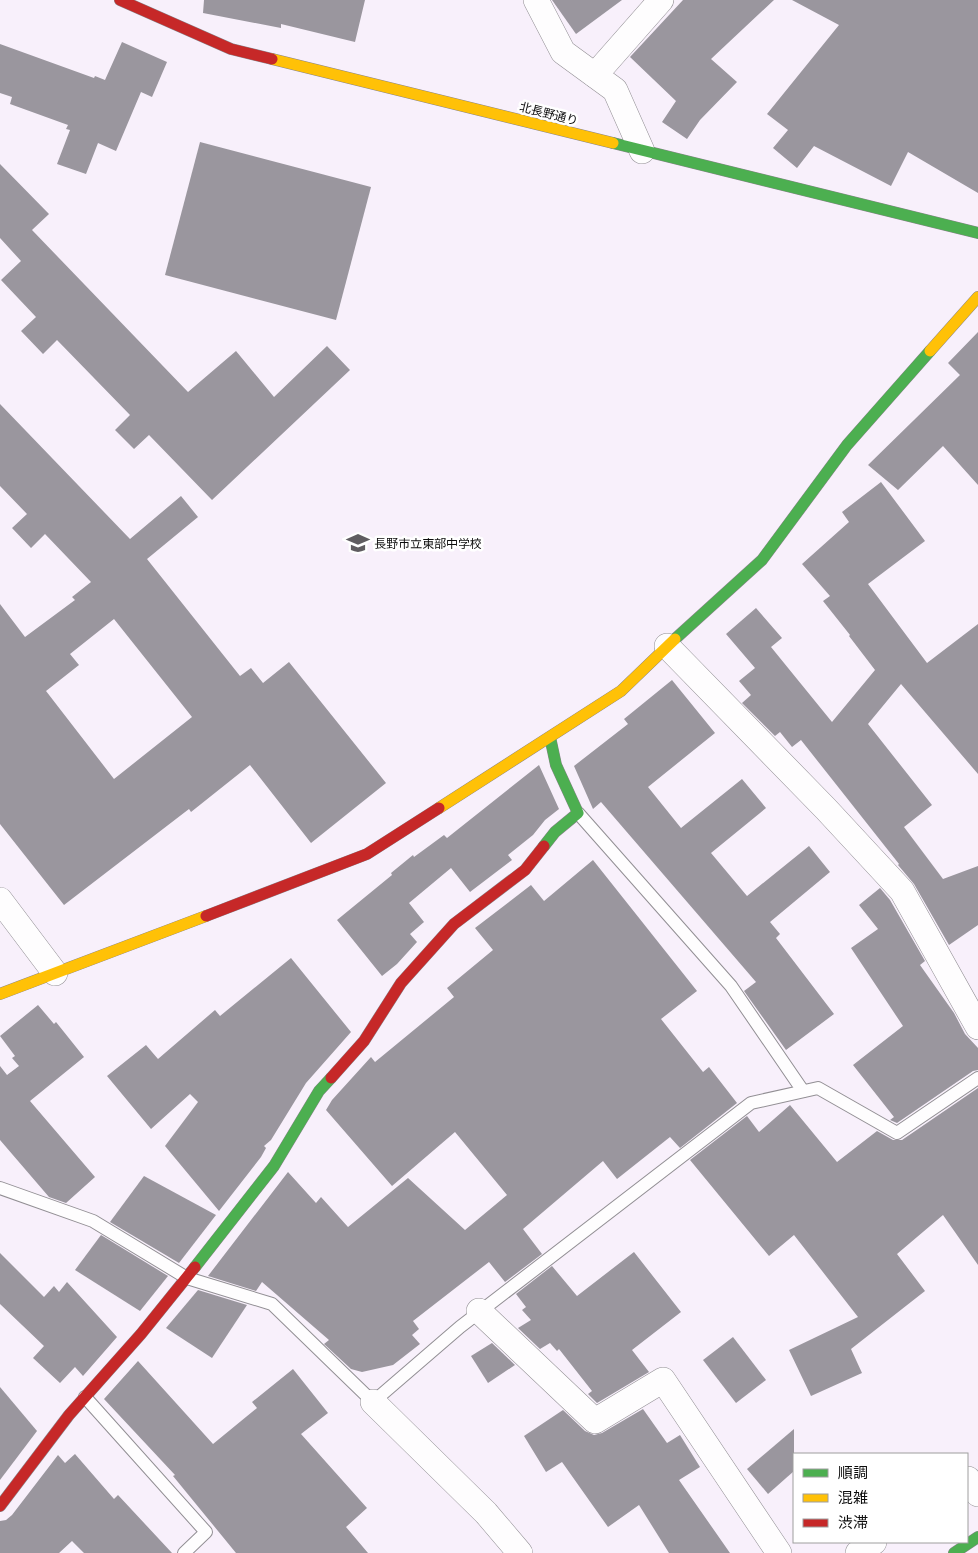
<svg xmlns="http://www.w3.org/2000/svg" width="978" height="1553" font-family="Literata,'Noto Sans JP',serif">
<style>
.building{fill:#9a969e;fill-rule:evenodd}
.lines{fill:none;stroke-linecap:round;stroke-linejoin:round}
.lane-casing{stroke:#928f94;stroke-width:14}
.street-casing{stroke:#928f94;stroke-width:26}
.fast-casing{stroke:#89858a;stroke-width:12}
.slow-casing{stroke:#89858a;stroke-width:12}
.jam-casing{stroke:#89858a;stroke-width:12}
.lane{stroke:#fefdfe;stroke-width:12}
.street{stroke:#fefdfe;stroke-width:25}
.fast{stroke:#4caf50;stroke-width:11}
.slow{stroke:#ffc107;stroke-width:11}
.jam{stroke:#c62828;stroke-width:11}
.labels{text-anchor:middle;dominant-baseline:central;stroke-width:5;stroke-linejoin:round;paint-order:stroke}
.street-label{font-size:12px;fill:#0c0c0c;stroke:#fff}
.poi-label{font-size:12px;fill:#0c0c0c;stroke:#fff;text-anchor:start}
</style>
<rect width="100%" height="100%" fill="#f8f0fb"/>
<g class="building">
<polygon points="204,0 365,0 355,42 281,24 281,28 203,13"/>
<polygon points="552,0 622,0 576,34"/>
<polygon points="683,0 774,0 711,59 737,82 700,120 687,139 662,122 676,101 630,57"/>
<polygon points="792,0 978,0 978,193 908,152 891,186 814,146 797,168 773,148 788,130 767,114 839,25"/>
<polygon points="122,42 167,62 152,97 141,92 116,151 98,143 86,174 57,164 70,130 66,129 68,125 10,104 12,97 0,93 0,44 94,78 95,76 105,80"/>
<polygon points="200,142 371,187 336,320 165,275"/>
<polygon points="0,164 49,214 32,230 188,392 236,351 274,397 327,346 350,370 212,500 149,435 134,449 115,430 130,415 57,340 43,354 21,331 36,317 1,280 21,261 0,238"/>
<polygon points="978,332 978,485 943,446 898,490 868,465 960,375 948,363"/>
<path d="M0,404l130,135 51,-43 17,21 -51,42 93,117 11,-8 12,15 26,-21 97,121 -75,60 -61,-78 -59,47 -2,-3 -125,96 -64,-81v-220l25,33 50,-37 -3,-3 19,-15 -46,-48 -14,14 -19,-20 15,-14 -27,-28zM114,619l78,98 -78,62 -68,-88 33,-26 -9,-11z"/>
<polygon points="881,482 925,541 868,584 927,663 978,624 978,774 901,684 868,724 932,805 904,827 943,879 978,866 978,925 949,945 914,884 898,865 899,864 801,740 792,747 780,732 775,736 742,703 751,695 739,681 755,668 726,634 756,608 782,638 771,647 832,722 875,670 849,636 850,635 823,601 830,596 802,564 849,522 842,512"/>
<polygon points="672,680 715,733 648,787 681,828 742,779 766,808 711,853 747,896 809,846 830,872 770,922 780,934 776,938 834,1014 786,1050 744,991 756,982 601,802 593,809 574,766 628,724 624,719"/>
<polygon points="539,765 559,809 545,820 533,835 508,855 512,860 470,892 451,868 409,903 424,922 410,934 417,942 397,964 382,976 337,920 392,875 391,873 413,855 414,857 444,835 447,838"/>
<polygon points="593,860 697,991 661,1019 703,1072 709,1067 737,1103 680,1148 670,1137 617,1179 603,1161 523,1229 542,1254 505,1282 489,1262 413,1321 419,1329 412,1335 420,1344 393,1365 362,1372 351,1369 324,1344 329,1340 262,1282 256,1291 208,1276 288,1172 316,1203 321,1197 348,1227 408,1178 465,1230 507,1195 455,1132 392,1186 326,1110 332,1100 371,1057 375,1062 454,997 447,988 493,950 475,928 531,885 544,901"/>
<polygon points="880,888 890,900 925,961 920,965 954,1013 965,1034 978,1048 978,1070 973,1071 897,1123 890,1120 894,1117 853,1065 903,1026 851,948 878,929 859,905"/>
<polygon points="291,958 351,1032 306,1083 271,1140 264,1146 266,1148 261,1157 219,1211 165,1146 198,1102 190,1094 151,1129 107,1076 146,1045 158,1059 215,1010 220,1016"/>
<polygon points="38,1005 54,1024 56,1022 84,1057 30,1101 95,1177 66,1203 49,1197 0,1140 0,1066 7,1075 19,1066 12,1058 15,1056 0,1036"/>
<polygon points="978,1088 978,1265 943,1215 897,1254 925,1291 851,1349 862,1373 811,1396 789,1350 858,1317 794,1235 769,1256 690,1160 747,1116 759,1132 790,1105 837,1162 877,1131 893,1140 902,1140"/>
<polygon points="144,1176 216,1215 179,1263 110,1222"/>
<polygon points="101,1235 168,1276 140,1311 75,1270"/>
<polygon points="634,1252 681,1312 632,1350 649,1372 597,1403 588,1394 592,1391 559,1349 557,1351 550,1343 540,1349 518,1328 531,1320 522,1310 526,1307 516,1294 552,1266 577,1296"/>
<polygon points="0,1253 44,1297 54,1286 59,1292 67,1282 117,1337 83,1376 75,1367 60,1383 33,1358 44,1346 0,1304"/>
<polygon points="198,1290 247,1305 212,1358 166,1328"/>
<polygon points="733,1337 766,1380 736,1403 703,1360"/>
<polygon points="492,1343 515,1365 488,1383 471,1356"/>
<polygon points="138,1361 213,1444 257,1408 252,1402 293,1369 328,1413 301,1434 367,1508 346,1527 368,1553 236,1553 173,1476 175,1475 104,1399"/>
<polygon points="0,1387 37,1431 0,1480"/>
<polygon points="643,1409 667,1443 680,1435 700,1467 679,1480 730,1553 669,1553 639,1505 608,1527 562,1462 546,1472 524,1436 563,1410 585,1431 594,1435 602,1433"/>
<polygon points="794,1429 794,1471 768,1494 747,1469"/>
<polygon points="75,1454 114,1499 118,1495 172,1553 84,1553 72,1541 59,1553 0,1553 0,1521 6,1520 12,1515 58,1455 65,1463"/>
</g>
<g class="lines">
<defs>
<g id="lane">
<polyline points="578,813 731,986 803,1091"/>
<polyline points="0,1188 93,1221 187,1278 272,1304 373,1402 460,1327 751,1103 818,1088 897,1133 978,1078"/>
<polyline points="85,1397 206,1532 184,1553"/>
</g>
<g id="street">
<polyline points="536,0 563,52 615,90 642,151"/>
<polyline points="595,75 661,0"/>
<polyline points="667,646 826,809 902,891 978,1027"/>
<polyline points="0,900 55,973"/>
<polyline points="479,1311 595,1421 663,1380 779,1553"/>
<polyline points="373,1402 486,1513 520,1553"/>
<polyline points="967,1480 968,1479 978,1494"/>
<polyline points="858,1553 874,1542"/>
</g>
<g id="fast">
<polyline points="613,143 978,233"/>
<polyline points="675,639 762,560 847,445 930,351"/>
<polyline points="544,846 555,832 578,813 556,765 550,737"/>
<polyline points="195,1267 274,1166 319,1091 331,1078"/>
<polyline points="954,1553 978,1537"/>
</g>
<g id="slow">
<polyline points="272,59 613,143"/>
<polyline points="930,351 978,297"/>
<polyline points="439,808 621,691 675,639"/>
<polyline points="0,994 206,916"/>
</g>
<g id="jam">
<polyline points="120,0 231,49 272,59"/>
<polyline points="206,916 367,854 439,808"/>
<polyline points="331,1078 364,1041 401,983 454,924 525,870 544,846"/>
<polyline points="0,1506 69,1415 141,1334 195,1267"/>
</g>
</defs>
<use href="#lane" class="lane-casing"/>
<use href="#street" class="street-casing"/>
<use href="#fast" class="fast-casing"/>
<use href="#slow" class="slow-casing"/>
<use href="#jam" class="jam-casing"/>
<use href="#lane" class="lane"/>
<use href="#street" class="street"/>
<use href="#fast" class="fast"/>
<use href="#slow" class="slow"/>
<use href="#jam" class="jam"/>
</g>
<defs>
<symbol id="school-bare" viewBox="-9 -9 18 18"><path d="M0-5L7-2L0 1L-7-2ZM-4 1L0 2.5L4 1V4Q0 6-4 4Z" fill="#5f5c60" stroke="#fff" stroke-width="2.5" paint-order="stroke"/></symbol>
</defs>
<g fill-rule="evenodd">
<use href="#school-bare" x="342" y="527" width="32" height="32"/>
</g>
<g class="labels">
<g class="street-label">
<text transform="translate(549 113) rotate(14)">北長野通り</text>
</g>
<g class="poi-label">
<text x="374" y="543">長野市立東部中学校</text>
</g>
</g>
<rect x="793" y="1453" width="175" height="90" fill="#ffffff" stroke="#9e9e9e"/>
<rect x="803" y="1469" width="25" height="8" fill="#4caf50" stroke="#9e9e9e"/>
<text x="838" y="1478" font-size="15" fill="#0c0c0c">順調</text>
<rect x="803" y="1494" width="25" height="8" fill="#ffc107" stroke="#9e9e9e"/>
<text x="838" y="1503" font-size="15" fill="#0c0c0c">混雑</text>
<rect x="803" y="1519" width="25" height="8" fill="#c62828" stroke="#9e9e9e"/>
<text x="838" y="1528" font-size="15" fill="#0c0c0c">渋滞</text>
</svg>
